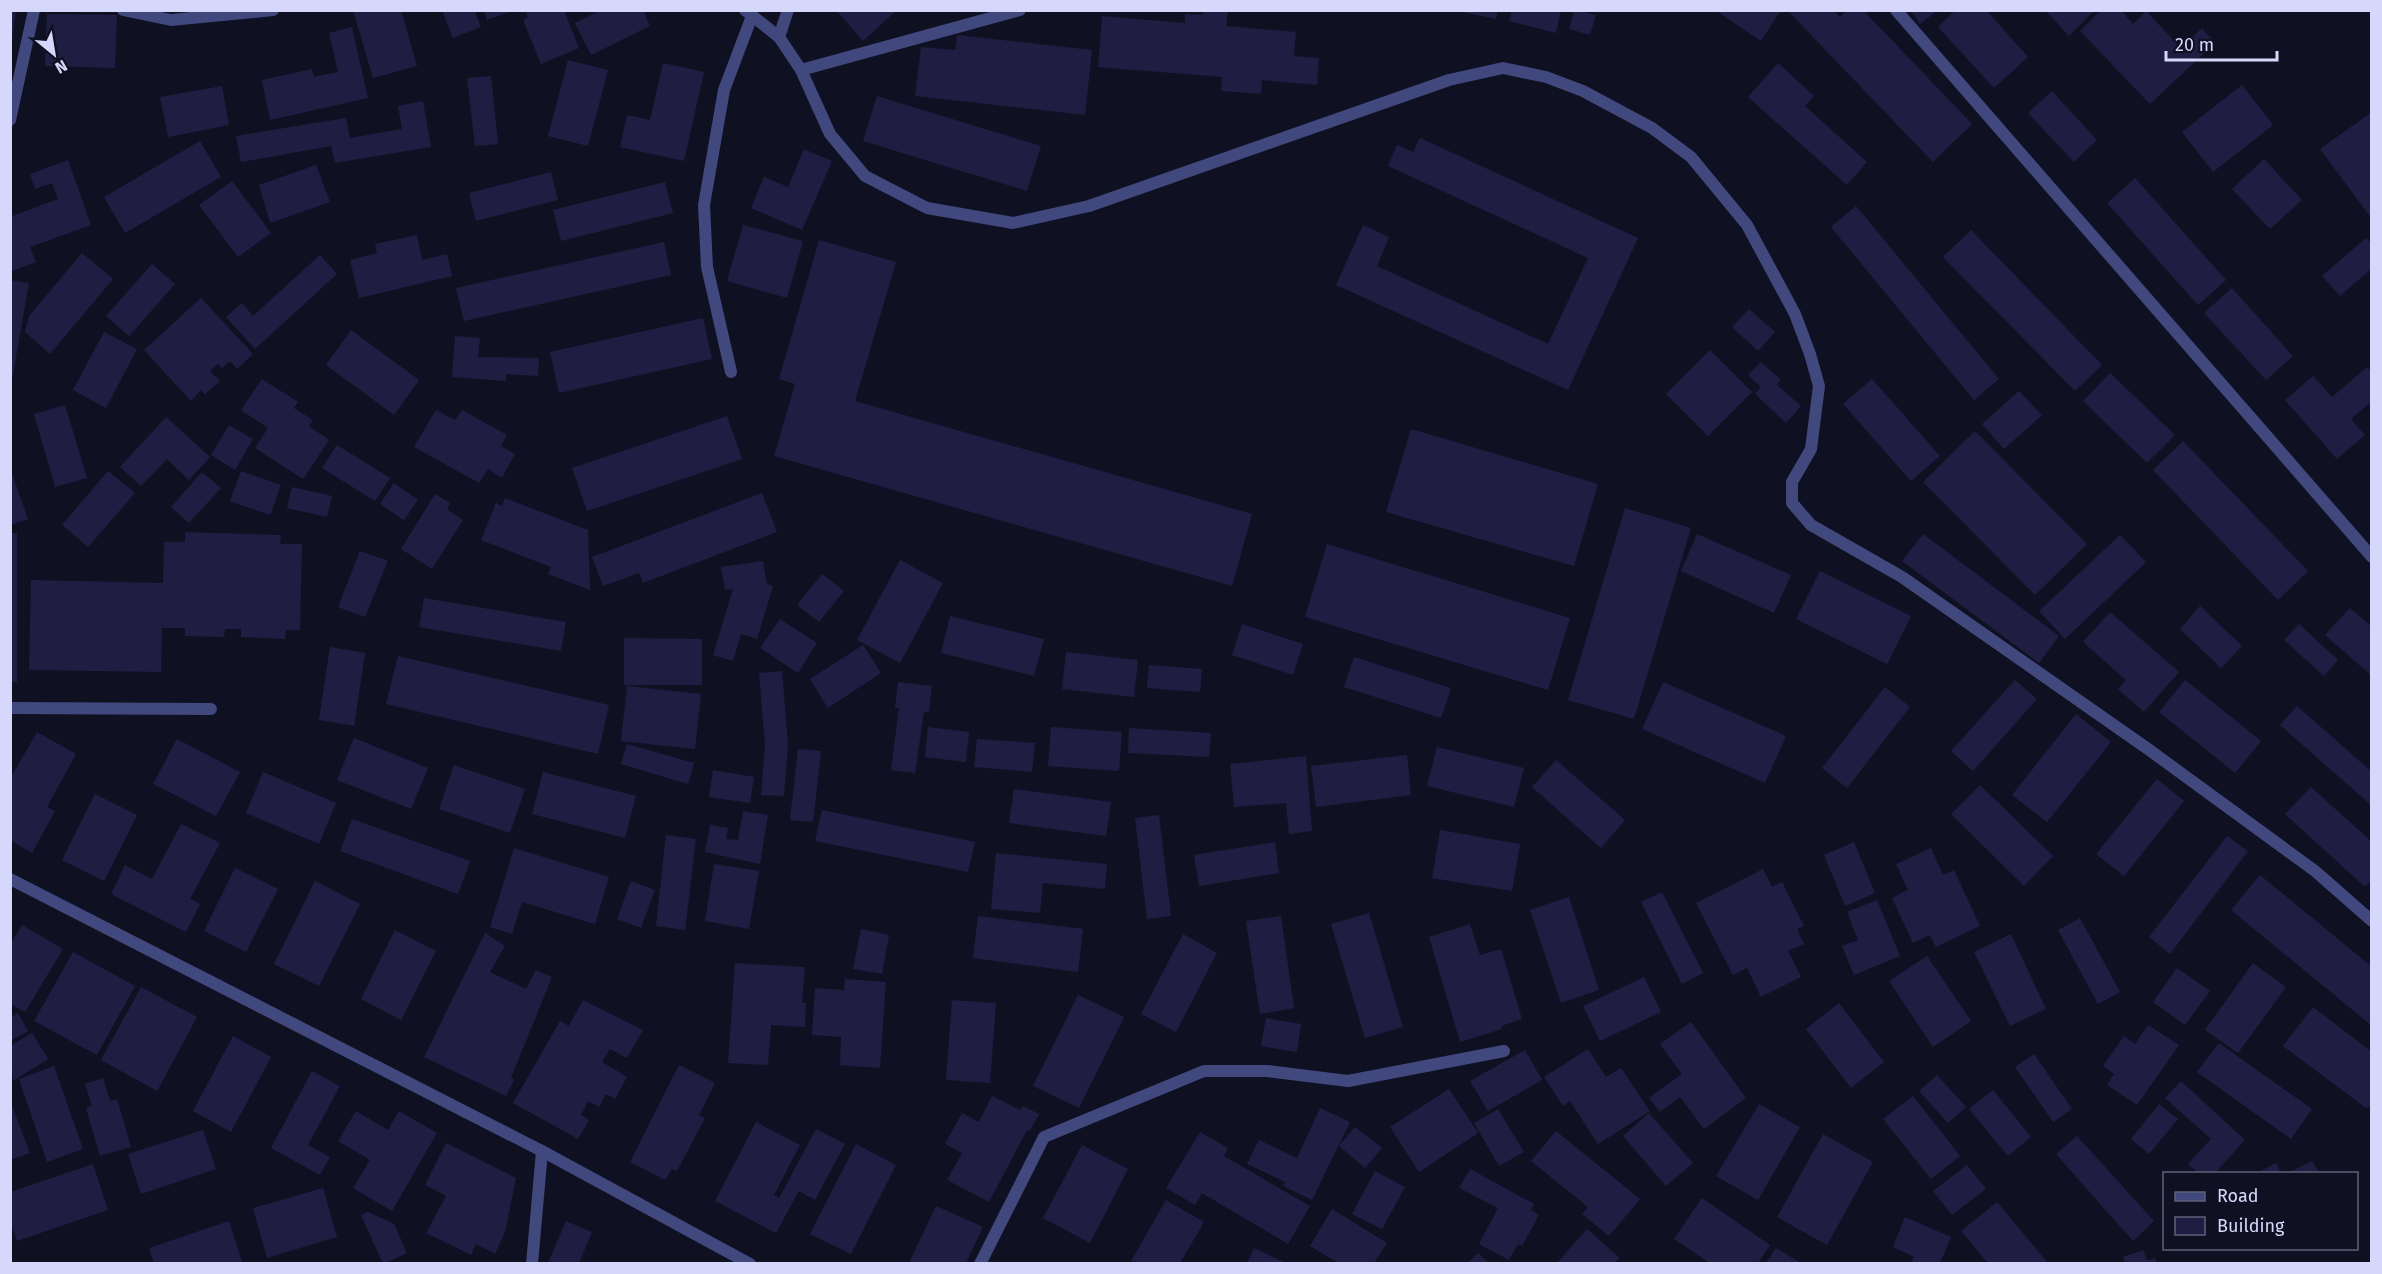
<svg xmlns="http://www.w3.org/2000/svg" width="2382" height="1274" font-family="'Fira Sans',sans-serif">
<style>
.building{fill:#1f1e42}
.lines{fill:none;stroke-linecap:round;stroke-linejoin:round}
.minor{stroke:#40487d;stroke-width:12}
.tertiary{stroke:#40487d;stroke-width:12}
</style>
<rect width="100%" height="100%" fill="#101023"/>
<g class="building">
<polygon points="10,10 16,10 12,38 10,38"/>
<polygon points="353,10 401,10 417,66 373,78"/>
<polygon points="442,10 474,10 481,27 453,38"/>
<polygon points="483,10 511,10 511,11 487,20"/>
<polygon points="525,10 564,10 579,48 541,64 523,20 528,17"/>
<polygon points="601,10 643,10 650,26 591,55 575,23"/>
<polygon points="836,10 897,10 863,41"/>
<polygon points="1204,10 1228,10 1226,26 1296,32 1294,56 1319,58 1317,85 1262,80 1261,94 1221,91 1222,77 1098,67 1102,16 1185,23 1185,14 1203,15"/>
<polygon points="1453,10 1498,10 1496,19"/>
<polygon points="1512,10 1561,10 1556,33 1509,21"/>
<polygon points="1574,10 1596,15 1590,35 1569,29"/>
<polygon points="1715,10 1781,10 1761,41"/>
<polygon points="1793,10 1833,10 1840,17 1847,10 1863,10 1972,124 1933,162 1790,13"/>
<polygon points="1910,10 1938,10 1920,24"/>
<polygon points="1956,10 1986,10 2028,57 1994,88 1938,27"/>
<polygon points="2045,10 2095,10 2069,36"/>
<polygon points="2101,10 2121,10 2133,24 2146,11 2181,48 2202,28 2215,43 2150,104 2080,31"/>
<polygon points="47,14 117,15 115,68 45,66"/>
<polygon points="352,27 368,98 270,120 262,80 312,69 314,77 338,72 329,33"/>
<polygon points="957,35 1092,50 1085,115 915,96 921,47 955,50"/>
<polygon points="568,60 608,70 588,146 548,136"/>
<polygon points="663,63 704,72 684,161 620,147 627,115 650,120"/>
<polygon points="1778,63 1814,96 1805,106 1867,162 1847,185 1748,97"/>
<polygon points="491,76 498,144 475,146 467,78"/>
<polygon points="2242,85 2273,125 2213,172 2182,132"/>
<polygon points="222,86 229,125 168,137 160,97"/>
<polygon points="2052,91 2097,140 2074,162 2028,113"/>
<polygon points="877,96 1041,146 1027,191 863,141"/>
<polygon points="423,101 431,147 335,163 331,146 241,162 236,136 346,118 350,138 402,129 398,106"/>
<polygon points="2372,112 2372,219 2320,149"/>
<polygon points="1420,138 1638,238 1568,390 1336,285 1363,225 1389,237 1377,266 1548,344 1588,258 1388,166 1397,145 1413,152"/>
<polygon points="200,141 221,177 125,233 104,197"/>
<polygon points="804,149 832,161 802,230 751,208 764,177 788,187"/>
<polygon points="2264,159 2302,200 2270,229 2232,189"/>
<polygon points="68,160 91,225 30,247 36,262 10,272 10,217 58,199 52,183 35,189 30,174"/>
<polygon points="316,165 330,202 270,223 259,185"/>
<polygon points="551,172 558,200 476,221 469,193"/>
<polygon points="2135,178 2226,280 2198,305 2107,203"/>
<polygon points="232,181 271,233 238,257 199,205"/>
<polygon points="665,182 673,213 561,241 553,210"/>
<polygon points="1856,206 1999,379 1974,400 1831,227"/>
<polygon points="743,225 803,241 787,298 727,281"/>
<polygon points="1971,230 2102,365 2075,391 1943,257"/>
<polygon points="417,235 422,260 447,254 452,276 359,298 350,260 377,253 375,244"/>
<polygon points="2366,238 2372,244 2372,268 2340,296 2322,276"/>
<polygon points="819,240 896,262 855,401 1252,514 1232,586 774,456 795,384 779,379"/>
<polygon points="664,242 671,275 464,321 456,288"/>
<polygon points="82,253 113,279 50,354 25,332 29,316"/>
<polygon points="320,255 337,274 255,349 226,317 242,303 253,316"/>
<polygon points="152,264 175,284 129,336 106,316"/>
<polygon points="10,280 29,283 12,380 10,380"/>
<polygon points="2232,288 2293,356 2266,380 2204,313"/>
<polygon points="201,298 253,354 237,369 230,361 222,368 218,364 210,371 220,381 205,394 201,390 191,401 144,350"/>
<polygon points="1749,309 1775,332 1758,351 1732,327"/>
<polygon points="703,318 712,359 559,393 550,352"/>
<polygon points="351,330 419,380 394,415 326,365"/>
<polygon points="104,332 137,349 106,408 73,390"/>
<polygon points="455,336 480,338 478,357 539,358 538,376 506,374 506,381 452,377"/>
<polygon points="1710,350 1752,392 1708,436 1666,394"/>
<polygon points="1761,362 1781,380 1777,385 1801,406 1786,423 1755,394 1761,387 1748,375"/>
<polygon points="2367,367 2372,372 2372,401 2351,419 2365,435 2337,459 2285,400 2313,376 2332,397"/>
<polygon points="2110,373 2175,435 2147,463 2083,401"/>
<polygon points="262,379 298,402 294,408 313,420 309,426 329,440 303,479 255,448 268,428 241,410"/>
<polygon points="1872,379 1940,456 1911,481 1843,404"/>
<polygon points="2019,391 2042,415 2004,449 1982,424"/>
<polygon points="65,405 87,478 55,487 34,414"/>
<polygon points="436,410 455,420 462,410 507,435 501,446 515,454 502,478 488,469 479,483 414,447"/>
<polygon points="727,416 742,459 587,511 572,468"/>
<polygon points="166,417 210,457 189,480 167,459 141,486 120,467"/>
<polygon points="229,425 253,439 235,470 211,455"/>
<polygon points="1411,429 1598,484 1574,566 1386,512"/>
<polygon points="1975,431 2087,544 2035,595 1923,482"/>
<polygon points="2183,441 2308,571 2278,600 2153,470"/>
<polygon points="337,445 390,478 375,501 322,468"/>
<polygon points="10,468 28,519 10,525"/>
<polygon points="108,471 135,493 88,547 62,525"/>
<polygon points="241,471 281,485 270,515 230,501"/>
<polygon points="202,472 221,488 189,523 171,507"/>
<polygon points="394,483 418,500 404,520 380,504"/>
<polygon points="292,487 332,496 327,517 287,508"/>
<polygon points="762,493 777,532 643,583 639,573 603,586 592,557"/>
<polygon points="435,494 450,503 447,509 463,520 432,569 401,549"/>
<polygon points="505,498 588,530 590,590 548,574 551,567 481,540 496,503 502,506"/>
<polygon points="1625,508 1691,528 1634,719 1568,700"/>
<polygon points="185,532 281,535 280,544 302,544 300,630 286,630 285,639 241,637 241,629 225,629 224,637 185,636 185,628 162,628 161,672 29,670 31,580 163,583 164,542 185,542"/>
<rect x="10" y="533" width="7" height="149"/>
<polygon points="1697,534 1791,575 1774,613 1681,571"/>
<polygon points="1923,534 2059,636 2039,663 1902,561"/>
<polygon points="2120,535 2146,562 2065,639 2039,611"/>
<polygon points="1327,544 1570,618 1548,690 1305,617"/>
<polygon points="360,551 388,561 365,617 338,607"/>
<polygon points="900,560 943,583 900,663 857,640"/>
<polygon points="763,561 767,584 773,586 757,639 741,634 733,661 713,655 733,589 725,590 721,567"/>
<polygon points="1820,571 1911,616 1887,664 1796,619"/>
<polygon points="822,574 844,591 819,622 797,605"/>
<polygon points="424,598 566,622 561,651 419,627"/>
<polygon points="2200,606 2242,646 2221,668 2180,629"/>
<polygon points="2350,608 2372,627 2372,676 2325,635"/>
<polygon points="2110,612 2179,672 2144,712 2118,689 2126,680 2083,642"/>
<polygon points="950,616 1044,639 1034,676 941,653"/>
<polygon points="780,619 817,643 798,673 760,648"/>
<polygon points="1242,624 1303,644 1293,675 1232,655"/>
<polygon points="2299,624 2338,660 2324,676 2284,640"/>
<polygon points="624,638 702,639 702,685 624,685"/>
<polygon points="863,645 881,673 828,708 810,679"/>
<polygon points="330,647 365,653 354,726 319,720"/>
<polygon points="1066,652 1138,660 1134,697 1062,689"/>
<polygon points="398,656 609,705 598,754 386,704"/>
<polygon points="1354,657 1451,688 1441,718 1344,687"/>
<polygon points="1149,665 1202,669 1200,692 1147,688"/>
<polygon points="782,671 788,744 784,796 761,795 765,745 759,673"/>
<polygon points="2015,680 2037,699 1973,771 1951,751"/>
<polygon points="2185,680 2261,741 2235,773 2159,712"/>
<polygon points="898,682 932,686 929,712 924,712 915,773 891,770 899,708 895,708"/>
<polygon points="1663,682 1786,736 1765,783 1642,729"/>
<polygon points="627,686 701,694 695,749 621,741"/>
<polygon points="1885,687 1910,707 1847,788 1822,768"/>
<polygon points="2297,706 2372,772 2372,806 2280,725"/>
<polygon points="2076,714 2111,742 2047,822 2012,795"/>
<polygon points="928,727 969,732 966,762 925,757"/>
<polygon points="1051,727 1122,732 1119,771 1048,766"/>
<polygon points="1129,728 1211,733 1209,757 1128,753"/>
<polygon points="37,732 76,754 47,807 55,811 32,853 10,840 10,779"/>
<polygon points="354,738 428,768 411,809 337,780"/>
<polygon points="177,739 240,772 216,816 153,784"/>
<polygon points="977,739 1035,743 1032,772 974,767"/>
<polygon points="627,744 694,763 688,784 621,764"/>
<polygon points="1437,747 1524,768 1514,807 1427,786"/>
<polygon points="798,749 821,751 813,822 790,820"/>
<polygon points="1407,755 1411,795 1316,807 1311,766"/>
<polygon points="1306,756 1312,831 1289,834 1286,803 1234,807 1230,764"/>
<polygon points="1556,760 1625,820 1601,848 1532,787"/>
<polygon points="454,765 525,789 510,833 439,809"/>
<polygon points="713,770 754,777 750,803 709,797"/>
<polygon points="263,772 336,803 319,844 246,813"/>
<polygon points="543,772 636,796 625,838 532,814"/>
<polygon points="2157,779 2184,801 2124,876 2096,854"/>
<polygon points="1980,785 2053,856 2024,886 1951,814"/>
<polygon points="2311,787 2372,842 2372,880 2365,887 2285,814"/>
<polygon points="1014,789 1111,802 1106,836 1009,823"/>
<polygon points="95,794 137,815 104,881 62,860"/>
<polygon points="822,810 975,842 968,872 815,841"/>
<polygon points="743,811 768,815 760,864 705,852 710,825 728,828 726,839 738,840"/>
<polygon points="1159,815 1171,916 1147,919 1135,818"/>
<polygon points="352,819 470,861 458,894 340,851"/>
<polygon points="181,824 220,843 190,899 200,904 186,932 111,894 125,865 152,879"/>
<polygon points="1440,830 1520,844 1512,891 1432,878"/>
<polygon points="666,835 696,839 685,930 656,926"/>
<polygon points="2227,836 2248,851 2170,954 2149,937"/>
<polygon points="1275,842 1279,873 1199,886 1194,855"/>
<polygon points="1854,842 1875,893 1845,906 1824,855"/>
<polygon points="514,848 609,877 595,924 522,902 512,934 490,927"/>
<polygon points="1931,848 1943,875 1954,870 1980,926 1936,947 1930,935 1913,943 1892,898 1908,890 1896,864"/>
<polygon points="996,853 1107,864 1105,889 1043,883 1040,913 991,909"/>
<polygon points="714,864 759,871 749,929 705,921"/>
<polygon points="235,868 278,889 246,952 204,931"/>
<polygon points="1763,869 1772,887 1782,882 1804,926 1797,929 1804,944 1788,951 1801,977 1761,997 1747,968 1733,975 1696,903"/>
<polygon points="2260,875 2372,967 2372,1026 2231,910"/>
<polygon points="315,881 360,904 319,986 274,964"/>
<polygon points="631,881 655,890 641,928 617,919"/>
<polygon points="1662,892 1703,973 1682,984 1641,902"/>
<polygon points="1569,897 1599,990 1561,1003 1530,910"/>
<polygon points="1877,900 1900,956 1854,975 1842,946 1858,940 1847,912"/>
<polygon points="1369,913 1403,1027 1365,1038 1331,924"/>
<polygon points="978,916 1083,929 1078,972 973,958"/>
<polygon points="1281,916 1294,1008 1260,1014 1246,921"/>
<polygon points="2080,918 2120,992 2098,1004 2058,930"/>
<polygon points="1470,924 1480,955 1501,949 1522,1019 1501,1026 1502,1029 1460,1042 1429,937"/>
<polygon points="22,925 63,949 25,1012 10,1004 10,945"/>
<polygon points="861,929 889,935 882,974 853,969"/>
<polygon points="395,930 436,951 401,1020 361,999"/>
<polygon points="485,933 505,946 490,972 526,989 536,970 552,977 511,1078 514,1080 506,1096 424,1057"/>
<polygon points="1183,934 1217,953 1176,1032 1141,1014"/>
<polygon points="2011,934 2046,1009 2010,1026 1974,952"/>
<polygon points="73,952 135,986 97,1055 34,1021"/>
<polygon points="1927,956 1971,1021 1933,1047 1889,981"/>
<polygon points="735,963 805,967 802,1003 806,1003 805,1027 771,1025 768,1065 728,1063"/>
<polygon points="2253,963 2286,987 2238,1053 2205,1030"/>
<polygon points="2177,968 2210,991 2185,1025 2153,1002"/>
<polygon points="1644,977 1661,1012 1600,1041 1583,1006"/>
<polygon points="845,979 886,982 880,1068 840,1065 841,1037 812,1035 815,988 844,990"/>
<polygon points="141,987 197,1017 157,1091 101,1060"/>
<polygon points="1078,995 1124,1017 1079,1108 1033,1086"/>
<polygon points="583,1000 643,1030 627,1058 610,1049 602,1062 627,1077 615,1099 606,1094 599,1107 588,1101 581,1115 589,1120 578,1139 513,1103 560,1021 569,1026"/>
<polygon points="952,1000 996,1003 990,1083 946,1080"/>
<polygon points="1839,1003 1884,1062 1851,1088 1806,1029"/>
<polygon points="2313,1007 2372,1052 2372,1106 2366,1108 2283,1046"/>
<polygon points="18,1013 28,1031 10,1041 10,1018"/>
<polygon points="1266,1018 1301,1024 1297,1052 1261,1046"/>
<polygon points="1691,1022 1746,1098 1704,1129 1680,1097 1660,1112 1649,1098 1682,1074 1660,1044"/>
<polygon points="2148,1025 2179,1045 2137,1105 2107,1085 2114,1074 2103,1066 2124,1036 2135,1044"/>
<polygon points="32,1033 48,1059 13,1081 10,1046"/>
<polygon points="233,1036 271,1057 231,1132 193,1111"/>
<polygon points="2219,1043 2312,1109 2291,1139 2197,1072"/>
<polygon points="1588,1049 1606,1077 1621,1068 1650,1111 1598,1144 1570,1101 1563,1106 1544,1077"/>
<polygon points="1525,1050 1542,1080 1488,1111 1470,1081"/>
<polygon points="2034,1054 2072,1109 2053,1122 2015,1067"/>
<polygon points="679,1065 715,1083 699,1115 705,1118 677,1171 672,1169 665,1180 630,1162"/>
<polygon points="54,1066 83,1149 47,1162 19,1079"/>
<polygon points="312,1071 340,1086 308,1145 330,1157 320,1175 271,1148"/>
<polygon points="1937,1075 1966,1107 1948,1123 1919,1091"/>
<polygon points="103,1078 110,1101 117,1099 131,1147 100,1156 86,1108 92,1106 85,1084"/>
<polygon points="2181,1081 2245,1140 2215,1173 2198,1173 2188,1164 2211,1139 2165,1098"/>
<polygon points="1449,1089 1478,1133 1419,1172 1390,1127"/>
<polygon points="1993,1090 2031,1137 2008,1156 1969,1109"/>
<polygon points="992,1096 1020,1110 1023,1106 1039,1114 1030,1131 1027,1130 989,1202 947,1180 962,1153 945,1144 962,1113 979,1122"/>
<polygon points="1913,1096 1960,1156 1931,1179 1883,1119"/>
<polygon points="10,1101 30,1153 10,1160"/>
<polygon points="1759,1104 1800,1127 1758,1200 1716,1176"/>
<polygon points="2159,1104 2178,1119 2149,1154 2131,1139"/>
<polygon points="1320,1108 1350,1122 1312,1200 1283,1186 1285,1182 1247,1164 1259,1140 1297,1158"/>
<polygon points="1498,1109 1524,1152 1499,1166 1474,1123"/>
<polygon points="356,1111 388,1130 399,1111 437,1133 392,1211 353,1188 370,1160 338,1141"/>
<polygon points="1649,1113 1693,1163 1666,1186 1623,1136"/>
<polygon points="756,1122 800,1145 774,1195 779,1198 816,1129 845,1144 815,1200 799,1191 776,1233 715,1201"/>
<polygon points="1355,1127 1382,1148 1365,1168 1339,1146"/>
<polygon points="203,1130 216,1169 141,1194 128,1154"/>
<polygon points="1556,1131 1640,1199 1609,1236 1582,1214 1588,1207 1531,1161"/>
<polygon points="1200,1132 1228,1148 1224,1156 1310,1206 1288,1244 1202,1193 1195,1205 1166,1188"/>
<polygon points="1823,1134 1873,1162 1827,1245 1777,1217"/>
<polygon points="2077,1136 2154,1221 2133,1241 2056,1154"/>
<polygon points="446,1143 516,1178 505,1232 495,1254 476,1244 471,1255 426,1233 446,1196 425,1185"/>
<polygon points="856,1144 896,1165 851,1254 810,1234"/>
<polygon points="1082,1145 1128,1169 1090,1243 1043,1218"/>
<polygon points="2312,1161 2319,1173 2288,1173"/>
<polygon points="2276,1163 2281,1173 2257,1173"/>
<polygon points="93,1164 108,1210 17,1241 10,1222 10,1192"/>
<polygon points="1967,1165 1986,1189 1952,1215 1933,1191"/>
<polygon points="1470,1169 1534,1204 1531,1210 1539,1215 1522,1246 1518,1244 1509,1260 1479,1244 1498,1208 1459,1188"/>
<polygon points="1375,1171 1405,1187 1382,1229 1352,1214"/>
<polygon points="323,1188 337,1237 267,1258 253,1208"/>
<polygon points="1702,1198 1770,1245 1758,1263 1710,1263 1674,1239"/>
<polygon points="1166,1200 1204,1222 1180,1263 1136,1263 1131,1261"/>
<polygon points="1997,1202 2048,1263 1988,1263 1961,1231"/>
<polygon points="936,1206 983,1227 966,1263 909,1263"/>
<polygon points="1332,1209 1387,1243 1374,1263 1338,1263 1310,1246"/>
<polygon points="368,1212 394,1224 407,1253 383,1264 361,1215"/>
<polygon points="1905,1217 1951,1237 1940,1263 1911,1263 1914,1257 1893,1247"/>
<polygon points="229,1221 242,1262 154,1263 149,1248"/>
<polygon points="566,1221 592,1232 579,1263 548,1263"/>
<polygon points="1587,1229 1620,1258 1614,1263 1557,1263"/>
<polygon points="1254,1248 1286,1263 1247,1263"/>
<polygon points="1776,1248 1801,1263 1766,1263"/>
<polygon points="2143,1250 2147,1260 2155,1258 2157,1263 2125,1263 2123,1257"/>
<polygon points="1478,1253 1489,1263 1468,1263"/>
</g>
<g class="lines">
<g class="minor">
<polyline points="123,10 171,20 273,10"/>
<polyline points="745,10 779,37 801,70 830,134 865,176 927,208 1013,223 1089,206 1449,80 1503,68 1546,77 1583,91 1652,128 1691,157 1747,225 1795,314 1810,354 1819,386 1811,449 1792,482 1792,503 1811,525 1902,577 2148,749 2315,871 2372,921"/>
<polyline points="1896,10 2372,557"/>
<polyline points="779,37 788,10"/>
<polyline points="801,70 1020,10"/>
<polyline points="10,120 34,10"/>
<polyline points="731,372 707,267 704,205 724,90 752,16"/>
<polyline points="10,708 211,709"/>
<polyline points="532,1264 542,1151"/>
<polyline points="980,1264 1044,1137 1204,1071 1267,1071 1348,1081 1504,1051"/>
</g>
<polyline class="tertiary" points="10,879 542,1151 750,1264"/>
</g>
<rect width="2382" height="1274" fill="none" stroke="#d6d8fb" stroke-width="24"/>
<rect x="2163" y="1172" width="195" height="78" fill="#101023" stroke="#5f6079" stroke-width="1.5"/>
<rect x="2175" y="1192" width="30" height="9" fill="#40487d" stroke="#5f6079" stroke-width="1.5"/>
<text x="2217" y="1202" font-size="18" fill="#d6d8fb">Road</text>
<rect x="2175" y="1217" width="30" height="18" fill="#1f1e42" stroke="#5f6079" stroke-width="1.5"/>
<text x="2217" y="1232" font-size="18" fill="#d6d8fb">Building</text>
<g transform="translate(54 54) rotate(150)" stroke="#101023" stroke-width="4.5" paint-order="stroke">
<path d="M0-4.5L10 22L0 15L-10 22Z" fill="#d6d8fb"/>
<text y="-9" font-size="16" font-weight="bold" text-anchor="middle" fill="#d6d8fb">N</text>
</g>
<path d="M2166 51v9h111v-9" fill="none" stroke="#d6d8fb" stroke-width="3"/>
<text x="2175" y="51" font-size="18" fill="#d6d8fb" stroke="#101023" stroke-width="4.5" paint-order="stroke">20 m</text>
</svg>
